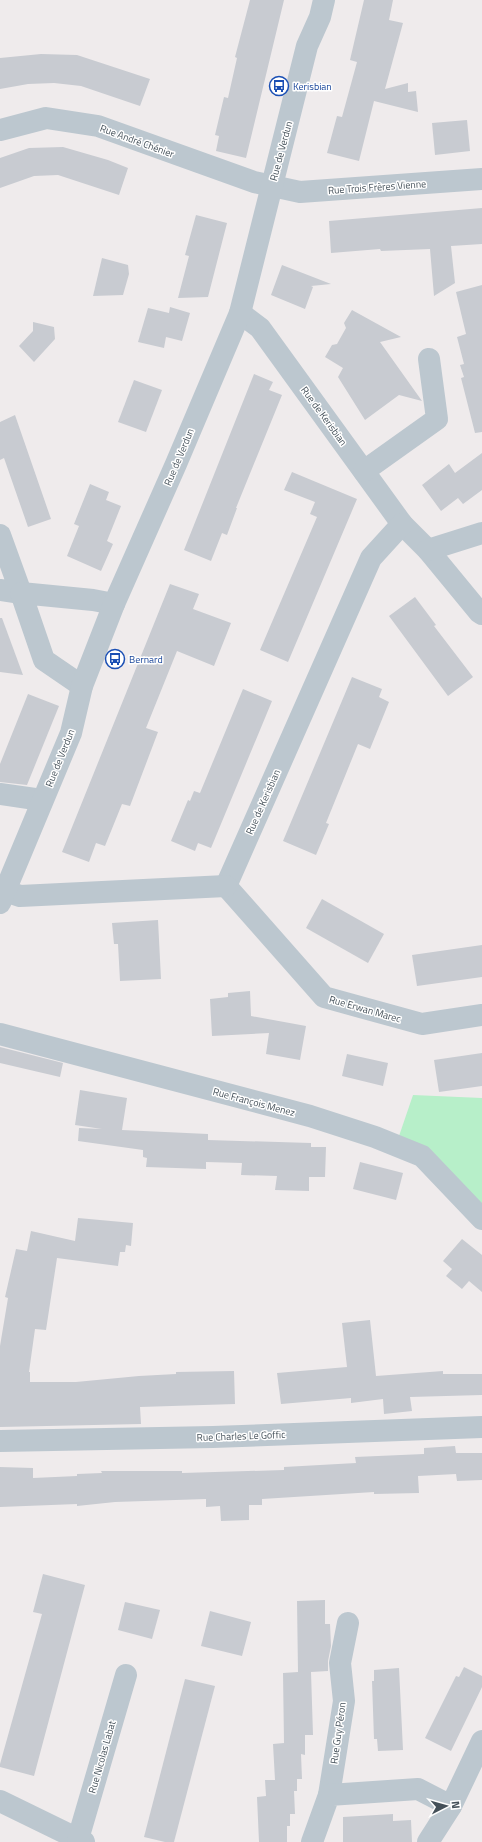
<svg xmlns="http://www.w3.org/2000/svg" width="482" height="1842" font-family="'Titillium Web',sans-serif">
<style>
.green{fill:#b7efc9}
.building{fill:#c8cbd1}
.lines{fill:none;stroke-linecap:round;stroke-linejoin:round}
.minor{stroke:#bcc7cf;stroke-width:22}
.labels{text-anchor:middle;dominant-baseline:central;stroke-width:3;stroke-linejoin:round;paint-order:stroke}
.transit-label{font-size:10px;fill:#164399;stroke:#fff;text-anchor:start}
.street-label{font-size:10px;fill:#445059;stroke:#fff}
</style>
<rect width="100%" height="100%" fill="#efebec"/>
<polygon class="green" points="413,1095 482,1098 482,1212 398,1139"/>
<g class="building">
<polygon points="250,0 284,0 246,158 216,151 219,136 215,135 224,97 228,98 237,58 235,57"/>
<polygon points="364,0 393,0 389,20 403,23 385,89 408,83 408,92 416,91 418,112 374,101 359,161 327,153 337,116 342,117 357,62 350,60"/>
<polygon points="41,54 77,55 150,79 140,106 81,86 54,83 28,84 0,89 0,58"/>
<polygon points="467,120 470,151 435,155 432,123"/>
<polygon points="63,147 108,160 128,168 119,195 58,175 34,176 0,188 0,158 29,148"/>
<polygon points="482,208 482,244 451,246 455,283 434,296 430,249 381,251 380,249 331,253 329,221"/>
<polygon points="196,215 227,223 208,297 178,298 189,256 185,255"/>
<polygon points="102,258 128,265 129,274 123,295 93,296"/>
<polygon points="282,265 331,284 311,286 313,287 305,309 271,295"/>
<polygon points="482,285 482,432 475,433 461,378 464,377 460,365 464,364 457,337 466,334 456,292"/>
<polygon points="170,307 190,313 182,341 166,337 164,348 138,342 148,308 169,313"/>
<polygon points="352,310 401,337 380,342 422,401 399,395 365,420 338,377 343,368 325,357 332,345 337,344 346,328 344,323"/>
<polygon points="33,322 54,327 55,339 34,362 19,346 33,331"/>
<polygon points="254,374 273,382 269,390 282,395 236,508 237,508 227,535 222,533 211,561 184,550"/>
<polygon points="134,380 162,390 146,432 118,422"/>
<polygon points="15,415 51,519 28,527 4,458 0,460 0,422"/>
<polygon points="482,453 482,490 463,504 458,498 441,511 422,485 449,464 455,473"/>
<polygon points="292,472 357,499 288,662 260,650 317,517 310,514 315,502 284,490"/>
<polygon points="90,484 109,492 106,500 121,506 107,541 113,544 101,571 67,556 79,526 74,524"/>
<polygon points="170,584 199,594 193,609 231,623 214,666 177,651 146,728 158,732 130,806 122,804 105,846 96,843 89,862 62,852"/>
<polygon points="415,597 436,625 434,626 473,677 448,696 389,616"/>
<polygon points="0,618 2,618 23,675 0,672"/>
<polygon points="352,677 382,689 379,697 389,702 370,749 358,744 326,823 329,824 316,855 283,841"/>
<polygon points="243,689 272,701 211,848 198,843 195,851 171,841 188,800 190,801 194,791 200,793"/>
<polygon points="28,694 59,706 27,785 0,782 0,764"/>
<polygon points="322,899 384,934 368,963 306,928"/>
<polygon points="158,920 161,979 120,981 118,944 114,944 112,923"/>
<polygon points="482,945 482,977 417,986 412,955"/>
<polygon points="250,991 251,1016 306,1026 300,1060 266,1054 269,1033 212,1036 210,999 228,997 228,993"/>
<polygon points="0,1047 63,1063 60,1077 0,1063"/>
<polygon points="482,1053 482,1086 439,1092 434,1060"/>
<polygon points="347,1054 388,1063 383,1086 342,1076"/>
<polygon points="80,1090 127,1098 122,1130 208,1134 208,1140 311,1143 311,1147 326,1147 325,1177 309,1177 309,1191 275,1190 277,1176 241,1175 242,1163 206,1162 206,1169 146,1167 147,1158 143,1157 143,1150 78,1141 79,1128 102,1129 75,1125"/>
<polygon points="360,1162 403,1173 396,1200 353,1189"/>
<polygon points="78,1218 133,1223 131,1246 126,1245 125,1252 120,1252 118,1266 57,1258 46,1330 35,1329 29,1372 30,1372 30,1382 76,1382 139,1376 176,1374 176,1372 234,1371 235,1404 140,1407 141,1424 0,1427 0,1346 8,1298 5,1297 16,1249 27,1251 31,1231 75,1241"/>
<polygon points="462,1239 482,1255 482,1292 469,1281 462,1289 446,1276 452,1269 443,1261"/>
<polygon points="370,1320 376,1376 443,1371 443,1374 482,1374 482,1395 410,1397 412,1411 384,1414 383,1399 351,1403 351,1398 281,1404 277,1373 347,1367 342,1323"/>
<polygon points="455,1446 456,1453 482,1453 482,1480 457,1481 456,1474 418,1476 419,1493 374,1494 374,1492 262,1499 262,1505 249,1505 249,1520 221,1521 220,1506 206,1507 206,1499 115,1502 77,1506 77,1504 0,1507 0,1467 33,1468 33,1478 77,1476 77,1474 102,1473 101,1471 182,1471 182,1473 284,1470 284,1467 356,1463 355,1457 424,1454 424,1448"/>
<polygon points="43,1574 85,1585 34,1776 0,1767 0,1764 42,1614 33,1612"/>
<polygon points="325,1600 325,1624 330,1624 331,1646 328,1661 328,1671 311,1672 313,1735 305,1735 305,1755 301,1754 302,1779 297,1779 297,1791 294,1791 295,1814 290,1814 290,1826 287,1826 287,1842 259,1842 257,1797 266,1796 265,1780 275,1780 273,1744 284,1743 283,1673 298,1672 297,1601"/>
<polygon points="125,1602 160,1610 152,1639 118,1630"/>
<polygon points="210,1611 251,1622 242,1656 201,1646"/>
<polygon points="464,1667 482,1676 482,1687 451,1751 425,1738 456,1676 459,1677"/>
<polygon points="399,1668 403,1750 378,1751 377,1739 374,1739 372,1681 374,1681 374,1670"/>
<polygon points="185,1679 215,1686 174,1842 165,1842 144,1837"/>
<polygon points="393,1814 393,1821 411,1820 412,1842 343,1842 343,1817"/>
</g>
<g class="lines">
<g class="minor">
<polyline points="0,130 46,118 98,126 254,182 300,192 482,179"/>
<polyline points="240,313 260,328 402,524 428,550 479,612 482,614"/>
<polyline points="364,471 437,419 429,359"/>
<polyline points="0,535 21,593 0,590"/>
<polyline points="428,550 482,533"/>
<polyline points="82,686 44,660 21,593 93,600 114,604"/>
<polyline points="0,794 42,800"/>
<polyline points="226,886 371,558 402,524"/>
<polyline points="226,886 324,997 422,1024 482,1015"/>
<polyline points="5,891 20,896 226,886"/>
<polyline points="0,903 71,733 82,686 114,604 176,464 240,313 307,46 320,17 324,0"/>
<polyline points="0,1034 310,1116 375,1137 422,1156 482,1219"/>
<polyline points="0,1441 213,1437 482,1427"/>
<polyline points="329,1795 344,1701 340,1663 348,1623"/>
<polyline points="0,1801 84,1842"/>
<polyline points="78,1839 126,1675"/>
<polyline points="312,1842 329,1795 418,1789 451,1806"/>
<polyline points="428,1842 451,1806 482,1741"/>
</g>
</g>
<defs>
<symbol id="bus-ring" viewBox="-11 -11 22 22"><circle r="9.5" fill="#fff" stroke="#1a4fb4" stroke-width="1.5"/><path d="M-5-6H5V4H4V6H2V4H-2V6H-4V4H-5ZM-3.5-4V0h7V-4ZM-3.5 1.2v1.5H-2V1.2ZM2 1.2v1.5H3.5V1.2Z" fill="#1a4fb4"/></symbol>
</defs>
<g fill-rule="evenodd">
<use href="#bus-ring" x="268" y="75" width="22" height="22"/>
<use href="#bus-ring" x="104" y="648" width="22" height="22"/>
</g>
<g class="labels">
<g class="transit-label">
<text x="293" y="86">Kerisbian</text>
<text x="129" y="659">Bernard</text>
</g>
<g class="street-label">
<text transform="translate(137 141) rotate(20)">Rue André Chénier</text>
<text transform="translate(281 151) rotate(-75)">Rue de Verdun</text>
<text transform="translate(377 187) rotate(-4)">Rue Trois Frères Vienne</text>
<text transform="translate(324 416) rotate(54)">Rue de Kerisbian</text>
<text transform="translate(179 457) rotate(-67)">Rue de Verdun</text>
<text transform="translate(60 758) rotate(-68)">Rue de Verdun</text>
<text transform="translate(263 802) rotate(-66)">Rue de Kerisbian</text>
<text transform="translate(365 1009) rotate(16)">Rue Erwan Marec</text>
<text transform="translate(254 1102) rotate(15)">Rue François Menez</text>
<text transform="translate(241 1436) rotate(-2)">Rue Charles Le Goffic</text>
<text transform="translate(338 1733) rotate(-82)">Rue Guy Péron</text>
<text transform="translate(102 1757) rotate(-74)">Rue Nicolas Labat</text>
</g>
</g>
<g transform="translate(446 1806) rotate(84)" stroke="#ffffff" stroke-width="3" paint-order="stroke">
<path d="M0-3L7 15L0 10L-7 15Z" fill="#445059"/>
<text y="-6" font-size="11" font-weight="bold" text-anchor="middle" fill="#445059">N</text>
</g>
</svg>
